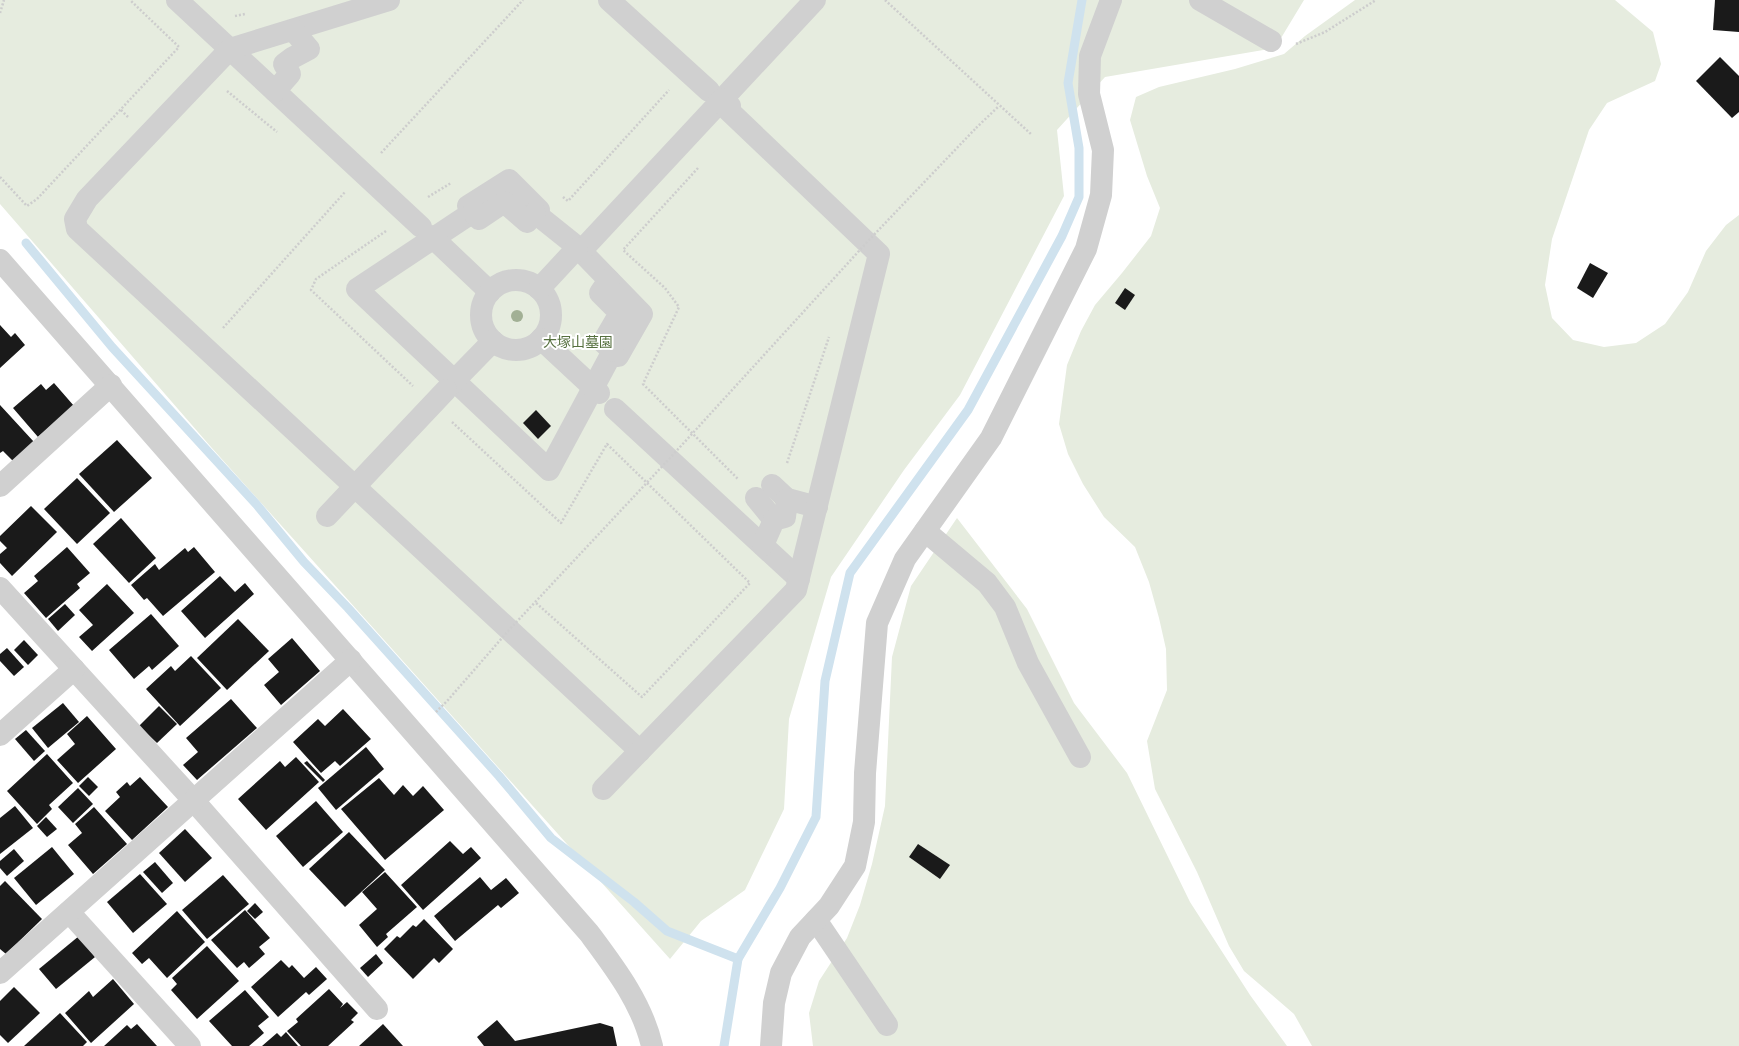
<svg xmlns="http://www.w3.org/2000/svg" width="1739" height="1046" font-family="Montserrat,'Noto Sans JP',sans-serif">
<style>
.green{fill:#e6ecdf}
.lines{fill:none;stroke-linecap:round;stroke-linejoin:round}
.stream{stroke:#cfe2ee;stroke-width:9}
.building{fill:#1a1a1a}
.path{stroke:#cdcdcd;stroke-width:2.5;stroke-dasharray:2 2;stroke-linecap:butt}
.minor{stroke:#d0d0d0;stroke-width:22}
.path-bridge{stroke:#cdcdcd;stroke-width:2.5;stroke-dasharray:2 2;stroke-linecap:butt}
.tree{fill:#a2b095}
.labels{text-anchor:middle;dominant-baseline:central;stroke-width:4;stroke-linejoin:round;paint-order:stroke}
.park-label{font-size:14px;fill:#56703f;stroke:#fff}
</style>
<rect width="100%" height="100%" fill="#fff"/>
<g class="green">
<polygon points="0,0 1304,0 1275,48 1105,77 1057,130 1064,196 960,395 904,470 831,577 789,719 784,809 745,890 701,921 670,959 211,447 0,204"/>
<polygon points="1355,0 1615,0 1653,32 1661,64 1655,81 1607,103 1589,130 1552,239 1545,285 1552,318 1573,340 1604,347 1636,343 1665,324 1688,292 1706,251 1726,225 1739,215 1739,1046 1312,1046 1294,1014 1244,971 1229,946 1197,872 1155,789 1147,741 1167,690 1166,649 1159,618 1149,582 1135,547 1104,517 1083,484 1068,454 1059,424 1067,365 1081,331 1095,305 1122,273 1151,236 1160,208 1147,176 1130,120 1136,97 1159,87 1235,69 1284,54 1305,36"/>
<polygon points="957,518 1027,609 1074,703 1127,773 1190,902 1250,995 1287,1046 813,1046 809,1013 819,981 847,938 860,905 872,864 885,806 892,657 911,586"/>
</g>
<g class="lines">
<g class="stream">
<polyline points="26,243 112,347 257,505 304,562 348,608 499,776 551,838 634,902 667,931 738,959"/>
<polyline points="724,1046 738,959 780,888 816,817 825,681 850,573 968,410 1062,236 1079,197 1079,148 1068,83 1082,0"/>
</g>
</g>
<g class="building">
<polygon points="1715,0 1739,0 1739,32 1713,30"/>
<polygon points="1720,57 1739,76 1739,112 1732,118 1696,81"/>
<polygon points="1590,263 1608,273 1593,298 1577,288"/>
<polygon points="1125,288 1135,295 1125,310 1115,303"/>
<polygon points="0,325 11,337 15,333 25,345 0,368"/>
<polygon points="54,383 74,406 38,437 13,408 41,384 46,390"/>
<polygon points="0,405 34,442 13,461 3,451 0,453"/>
<polygon points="536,410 551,426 538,439 523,423"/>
<polygon points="117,440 152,478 114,512 79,474"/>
<polygon points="77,478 110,513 77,544 44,509"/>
<polygon points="31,506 57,532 12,576 0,563 0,554 7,548 0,541 0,536"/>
<polygon points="121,518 156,558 129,583 93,544"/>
<polygon points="67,547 90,573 77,584 80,588 46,618 24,593 38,581 34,576"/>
<polygon points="194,547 215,572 163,616 147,598 144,600 131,585 155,564 159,570 185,548 188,552"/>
<polygon points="220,576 235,592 245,583 254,594 205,638 181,611"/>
<polygon points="107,584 134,613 92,651 79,637 93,625 79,610"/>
<polygon points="65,604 75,615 58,631 48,619"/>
<polygon points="151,614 179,646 152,670 149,666 134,679 109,650"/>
<polygon points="238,619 269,651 227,690 197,658"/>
<polygon points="292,638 320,671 281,705 264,685 279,672 268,659"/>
<polygon points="24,640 38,655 28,665 14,650"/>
<polygon points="7,648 24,667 14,676 0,661 0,654"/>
<polygon points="191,656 221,688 180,726 146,689 171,666 175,671"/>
<polygon points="231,699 257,728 197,780 183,765 198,752 186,738"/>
<polygon points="63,703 79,722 48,748 32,728"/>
<polygon points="159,706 177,724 157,743 139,726"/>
<polygon points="343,709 371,739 340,766 335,761 321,773 293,742 318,719 325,726"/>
<polygon points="87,716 116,749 78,783 57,760 75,744 67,734"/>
<polygon points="26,730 45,751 34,761 15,739"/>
<polygon points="366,747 384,769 336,810 318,788"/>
<polygon points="47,754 73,783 49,805 52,809 37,824 7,791"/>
<polygon points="296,757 319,782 266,830 238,799 280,761 285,767"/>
<polygon points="307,761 325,780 323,782 304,763"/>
<polygon points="88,777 98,787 89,796 79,786"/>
<polygon points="140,777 168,807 132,840 105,811 120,797 116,792 127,782 130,786"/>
<polygon points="379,778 394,795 403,785 413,796 423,786 444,810 385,860 341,809"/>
<polygon points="78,788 93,804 73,823 58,807"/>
<polygon points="316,801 343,832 303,867 276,836"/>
<polygon points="15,806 33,828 0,854 0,818"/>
<polygon points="94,807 127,844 93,874 68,845 82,833 75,824"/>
<polygon points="46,817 57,829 47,837 37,826"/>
<polygon points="185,829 212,858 185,882 159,853"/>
<polygon points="349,832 385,870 345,907 309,869"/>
<polygon points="450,841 463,854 471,847 481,858 423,910 401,885"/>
<polygon points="918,844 950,865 940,879 909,857"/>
<polygon points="52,847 74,874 36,905 14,878"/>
<polygon points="14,849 24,861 7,876 0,868 0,861"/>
<polygon points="155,862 173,883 162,893 143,872"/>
<polygon points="385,872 417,907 386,934 388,937 377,947 359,925 377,909 362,892"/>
<polygon points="140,874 167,904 133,933 107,902"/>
<polygon points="223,875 249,904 207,939 182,910"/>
<polygon points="480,877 491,890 506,878 519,893 501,908 498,905 455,941 434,916"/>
<polygon points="5,881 42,919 6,954 0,949 0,886"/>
<polygon points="255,903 263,912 255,919 247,911"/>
<polygon points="245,910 270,938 259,947 265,954 249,968 244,962 237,968 211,940"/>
<polygon points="177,911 205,942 167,978 149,958 142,964 132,953"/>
<polygon points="424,919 453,949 439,963 434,958 413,979 384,949 397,936 400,938 413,925 416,927"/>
<polygon points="79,936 95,957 56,989 39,969"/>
<polygon points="207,946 239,981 197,1019 171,990 177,984 172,978"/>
<polygon points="376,954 383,963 368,977 360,968"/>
<polygon points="281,960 289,968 292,965 304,978 316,967 327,979 309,995 306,992 278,1017 251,987"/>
<polygon points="113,979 134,1004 91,1043 65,1013 89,991 93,997"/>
<polygon points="14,987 40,1013 8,1043 0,1035 0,1001"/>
<polygon points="329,989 343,1004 340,1008 347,1002 358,1013 351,1020 354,1022 328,1046 301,1046 287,1031 298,1022 296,1019"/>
<polygon points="245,990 269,1017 258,1026 264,1033 249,1046 232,1046 209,1021"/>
<polygon points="60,1013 87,1042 83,1046 24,1046"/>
<polygon points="497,1020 515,1041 600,1023 613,1027 617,1046 484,1046 477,1037"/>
<polygon points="137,1024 157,1046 104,1046 127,1025 131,1029"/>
<polygon points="383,1024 403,1046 359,1046"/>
<polygon points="286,1032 298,1046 262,1046 277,1033 281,1037"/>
</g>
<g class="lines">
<g class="path">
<polyline points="885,0 1032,135"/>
<polyline points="0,13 4,0"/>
<polyline points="235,16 245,14"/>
<polyline points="1296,44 1325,32 1376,0"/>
<polyline points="227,91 277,132"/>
<polyline points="121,110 128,117"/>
<polyline points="976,128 999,106"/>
<polyline points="381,153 523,0"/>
<polyline points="698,168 623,250 665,288 679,307 643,384 738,479"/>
<polyline points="0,177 27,206 37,199 179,47 130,0"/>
<polyline points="428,197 451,183"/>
<polyline points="563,197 568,201 669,90"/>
<polyline points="386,231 316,279 311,290 413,386"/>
<polyline points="223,328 345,192"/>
<polyline points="452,422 561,523 607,444 750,583 642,697 535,602"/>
<polyline points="787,463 829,337"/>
</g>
<g class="minor">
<polyline points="177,0 421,227"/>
<polyline points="389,0 230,49 87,199 75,219 77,229 640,751"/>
<polyline points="609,0 709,91"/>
<polyline points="1200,0 1271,41"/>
<polyline points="275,91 290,74 284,64 292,58 309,49 293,30"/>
<polygon points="509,180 539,210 535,213 575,245 642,314 618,356 613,351 549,470 357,289 473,212 468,206"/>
<polyline points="473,212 479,219 504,202 527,222 535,213"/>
<polyline points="431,236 490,292"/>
<polyline points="581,251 815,0"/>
<path d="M0,260l589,673c26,35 53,70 63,113"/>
<polyline points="609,280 600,293 620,313 603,342 613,351"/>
<circle cx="516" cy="315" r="35"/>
<polyline points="539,289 577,248"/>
<polyline points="541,339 599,393"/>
<polyline points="452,383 493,341"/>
<polyline points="615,409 799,579"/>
<polyline points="772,485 787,499"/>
<polyline points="0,486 111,385"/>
<polyline points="756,498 774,520"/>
<polyline points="327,516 446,390"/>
<polyline points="925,531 987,583 1005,607 1028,663 1080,757"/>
<polyline points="763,545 774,520 785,517 787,499 817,507"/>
<polyline points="0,588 194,801 377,1009"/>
<polyline points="0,735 74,669"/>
<polyline points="603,789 796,590 879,254 727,109 730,106 723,99"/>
<polyline points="69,912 190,1046"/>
<polyline points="816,920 887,1025"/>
<polyline points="0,973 351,660"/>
<polyline points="771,1046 774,1003 781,973 800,937 829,906 855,866 864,822 865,773 877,623 905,559 991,438 1086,249 1101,195 1103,150 1089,94 1090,56 1111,0"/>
</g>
<polyline class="path-bridge" points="436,712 448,700 509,630 670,458 869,240 976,128"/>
</g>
<circle class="tree" cx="517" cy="316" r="6"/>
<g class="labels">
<g class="park-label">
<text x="578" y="342">大塚山墓園</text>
</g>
</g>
</svg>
